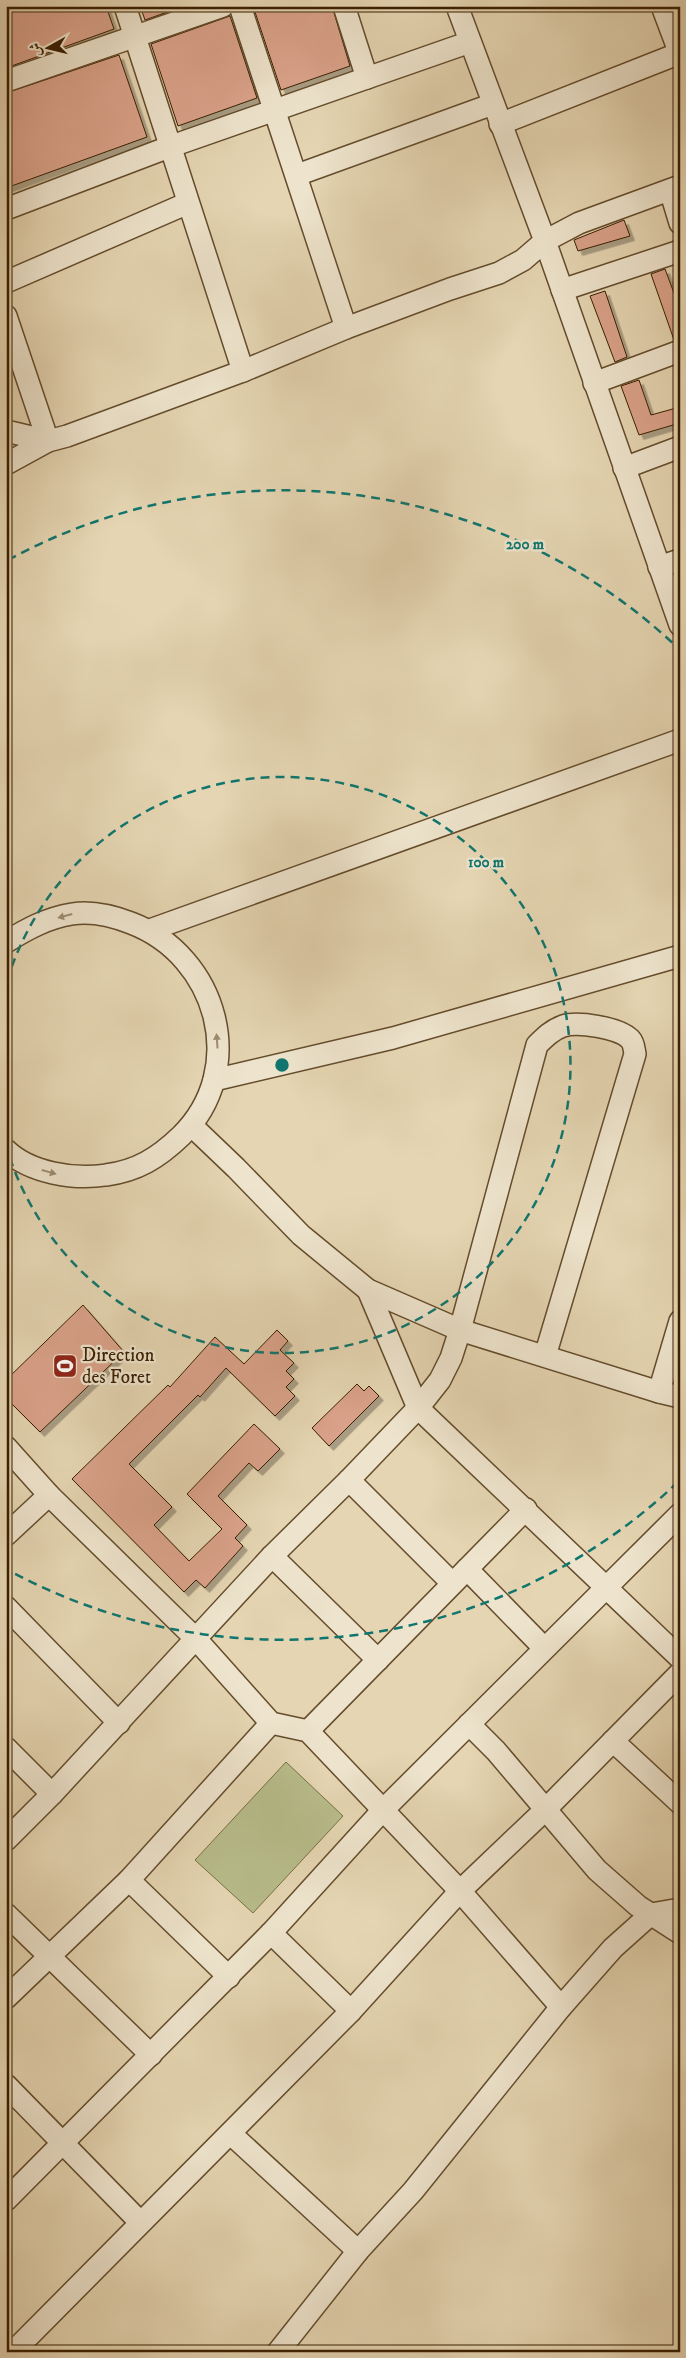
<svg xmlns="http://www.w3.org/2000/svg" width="686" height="2358" font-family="'IM FELL DW Pica',Amiri,serif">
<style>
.green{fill:#b7bc8a;stroke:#786e45}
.building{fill:#daa28a;stroke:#391f00;filter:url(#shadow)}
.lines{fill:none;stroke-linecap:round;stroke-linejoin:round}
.street-casing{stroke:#644c2c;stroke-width:24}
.street{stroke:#eee4cd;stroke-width:21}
.oneway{fill:#9d8b71}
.ring{fill:none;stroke:#0f766e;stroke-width:2.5;stroke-dasharray:9 6}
.labels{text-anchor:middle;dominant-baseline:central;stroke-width:4.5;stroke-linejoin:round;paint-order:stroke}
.poi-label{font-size:19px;fill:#391f00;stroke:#eee4cd;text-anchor:start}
.centre{fill:#0f766e;stroke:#eee4cd;stroke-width:2.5}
.ring-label{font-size:15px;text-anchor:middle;font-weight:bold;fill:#0f766e;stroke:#eee4cd;stroke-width:4.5;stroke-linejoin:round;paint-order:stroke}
</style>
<defs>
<filter id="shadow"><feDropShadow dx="4.5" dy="4.5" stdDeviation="0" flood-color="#0004"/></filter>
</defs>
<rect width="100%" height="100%" fill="#e5d5b2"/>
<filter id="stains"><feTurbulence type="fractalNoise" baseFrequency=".004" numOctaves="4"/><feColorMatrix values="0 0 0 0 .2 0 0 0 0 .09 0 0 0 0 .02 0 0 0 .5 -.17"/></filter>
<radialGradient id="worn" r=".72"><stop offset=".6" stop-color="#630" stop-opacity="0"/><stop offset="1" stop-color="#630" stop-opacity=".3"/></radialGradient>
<polygon class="green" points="286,1762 343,1816 253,1913 195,1860"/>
<g class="building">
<polygon points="6,6 106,6 114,29 6,68"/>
<polygon points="140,6 184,6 145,20"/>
<polygon points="253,6 332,6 350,66 281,90"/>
<polygon points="230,16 257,98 178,126 151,44"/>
<polygon points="119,55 147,137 6,188 6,93"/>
<polygon points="624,220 630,236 578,251 574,240"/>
<polygon points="665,269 680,309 680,339 674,340 651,274"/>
<polygon points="605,291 627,357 615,362 590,296"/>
<polygon points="639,380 651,415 680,407 680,423 639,435 621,386"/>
<polygon points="83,1305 124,1352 40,1432 6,1398 6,1380"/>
<polygon points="277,1330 288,1341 280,1350 294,1363 286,1371 294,1379 286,1387 295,1396 275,1416 226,1368 200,1397 198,1395 129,1464 172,1507 154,1525 189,1561 222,1529 187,1494 254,1424 280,1449 258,1471 249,1463 218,1496 247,1525 235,1538 243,1546 205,1588 196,1580 184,1592 72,1479 168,1385 170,1387 215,1337 244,1364"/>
<polygon points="357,1384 364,1391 369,1386 379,1396 329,1446 312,1428"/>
</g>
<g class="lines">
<defs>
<g id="street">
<polyline points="240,6 346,328 243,371"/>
<polyline points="344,6 367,78"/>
<polyline points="662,6 680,54"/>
<polyline points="6,81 223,6"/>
<polyline points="500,124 680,53"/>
<polyline points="297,175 493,104"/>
<polyline points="680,186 579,223 545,241 680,625"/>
<polyline points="670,190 680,223"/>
<polyline points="6,209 169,147 470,42"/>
<polyline points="6,282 188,203"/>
<polyline points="562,290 680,251"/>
<polyline points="6,316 48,441 6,464"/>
<polyline points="346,328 450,289 499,273 523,260 545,241 457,6"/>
<polyline points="594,383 680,351"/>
<polyline points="6,431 48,441 67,436 243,371 125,6"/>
<polyline points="624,468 680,447"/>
<polyline points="659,567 680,560"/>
<polyline points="150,930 680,740"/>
<path d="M6,942c21,-13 41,-24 66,-28 19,-3 41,2 59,9 87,33 118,146 50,213 -23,22 -44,35 -75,39 -32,5 -76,-2 -100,-25"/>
<polyline points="214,1080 393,1038 680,956"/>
<polyline points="192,1126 236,1168 301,1235 368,1290 460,1330 659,1392 680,1397"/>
<polyline points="368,1290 418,1408 680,1658"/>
<polyline points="659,1392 680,1321"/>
<polyline points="6,1447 49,1495 196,1639 271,1723 308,1731 460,1891 561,2007"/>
<polyline points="349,1480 452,1583"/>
<polyline points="6,1535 49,1495"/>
<polyline points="272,1556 378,1660"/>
<polyline points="467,1569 544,1648"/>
<polyline points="6,1607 119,1723"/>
<polyline points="469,1724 496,1751 597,1870 638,1906 680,1933"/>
<polyline points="308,1731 526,1509"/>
<polyline points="613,1741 680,1803"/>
<polyline points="6,1748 52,1794"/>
<path d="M6,1840l46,-46 220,-238 77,-76 69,-72 22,-28 11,-22 9,-28 77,-285c8,-8 15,-15 26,-19 15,-5 56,2 67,13 4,4 4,10 5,15l-90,302"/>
<polyline points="129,1880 229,1977"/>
<polyline points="6,1914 151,2055"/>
<polyline points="271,1933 351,2011"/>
<polyline points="6,1998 129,1880 271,1723"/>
<polyline points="6,2085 140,2222"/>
<polyline points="231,2134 358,2251"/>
<polyline points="6,2200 271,1933 382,1811 680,1514"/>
<polyline points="13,2352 351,2011 460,1891 545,1810 680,1673"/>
<polyline points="278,2352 358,2251 413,2191 561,2007 613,1948 651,1914 680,1909"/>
</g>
</defs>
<use href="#street" class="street-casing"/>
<use href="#street" class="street"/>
</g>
<defs><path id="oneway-solid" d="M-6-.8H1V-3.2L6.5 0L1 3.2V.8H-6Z" transform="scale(1.25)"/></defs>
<g class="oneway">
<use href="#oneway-solid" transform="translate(65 916) rotate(165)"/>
<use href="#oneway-solid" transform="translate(217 1041) rotate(-94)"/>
<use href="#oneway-solid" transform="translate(49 1172) rotate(16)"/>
</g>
<g class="ring">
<path d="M7 981A288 288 0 1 1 7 1149"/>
<path d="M678 1482A575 575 0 0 1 8 1570M8 560A575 575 0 0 1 678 648"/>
</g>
<defs>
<symbol id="stadium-square" viewBox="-11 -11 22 22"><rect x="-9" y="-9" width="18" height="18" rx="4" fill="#8f2418" stroke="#eee4cd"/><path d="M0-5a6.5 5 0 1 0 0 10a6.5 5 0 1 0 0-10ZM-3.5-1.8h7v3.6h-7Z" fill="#fff"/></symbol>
</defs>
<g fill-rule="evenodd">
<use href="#stadium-square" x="51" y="1352" width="28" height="28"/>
</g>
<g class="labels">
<g class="poi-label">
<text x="82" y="1355">Direction<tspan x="82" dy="22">des Foret</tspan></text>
</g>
</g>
<circle cx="282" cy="1065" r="8" class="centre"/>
<g class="ring-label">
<text x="525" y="549">200 m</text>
<text x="486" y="867">100 m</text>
</g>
<rect width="686" height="2358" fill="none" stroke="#e5d5b2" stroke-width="25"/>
<rect x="8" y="8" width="671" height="2343" fill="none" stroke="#391f00" stroke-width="2.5"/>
<rect x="12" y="12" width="661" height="2333" fill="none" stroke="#391f00"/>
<g transform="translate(48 48) rotate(262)" stroke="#eee4cd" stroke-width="4" paint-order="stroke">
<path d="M0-4L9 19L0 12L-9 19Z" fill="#391f00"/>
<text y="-8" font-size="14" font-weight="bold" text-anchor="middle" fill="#391f00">ش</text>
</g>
<rect width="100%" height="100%" filter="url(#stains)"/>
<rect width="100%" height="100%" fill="url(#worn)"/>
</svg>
